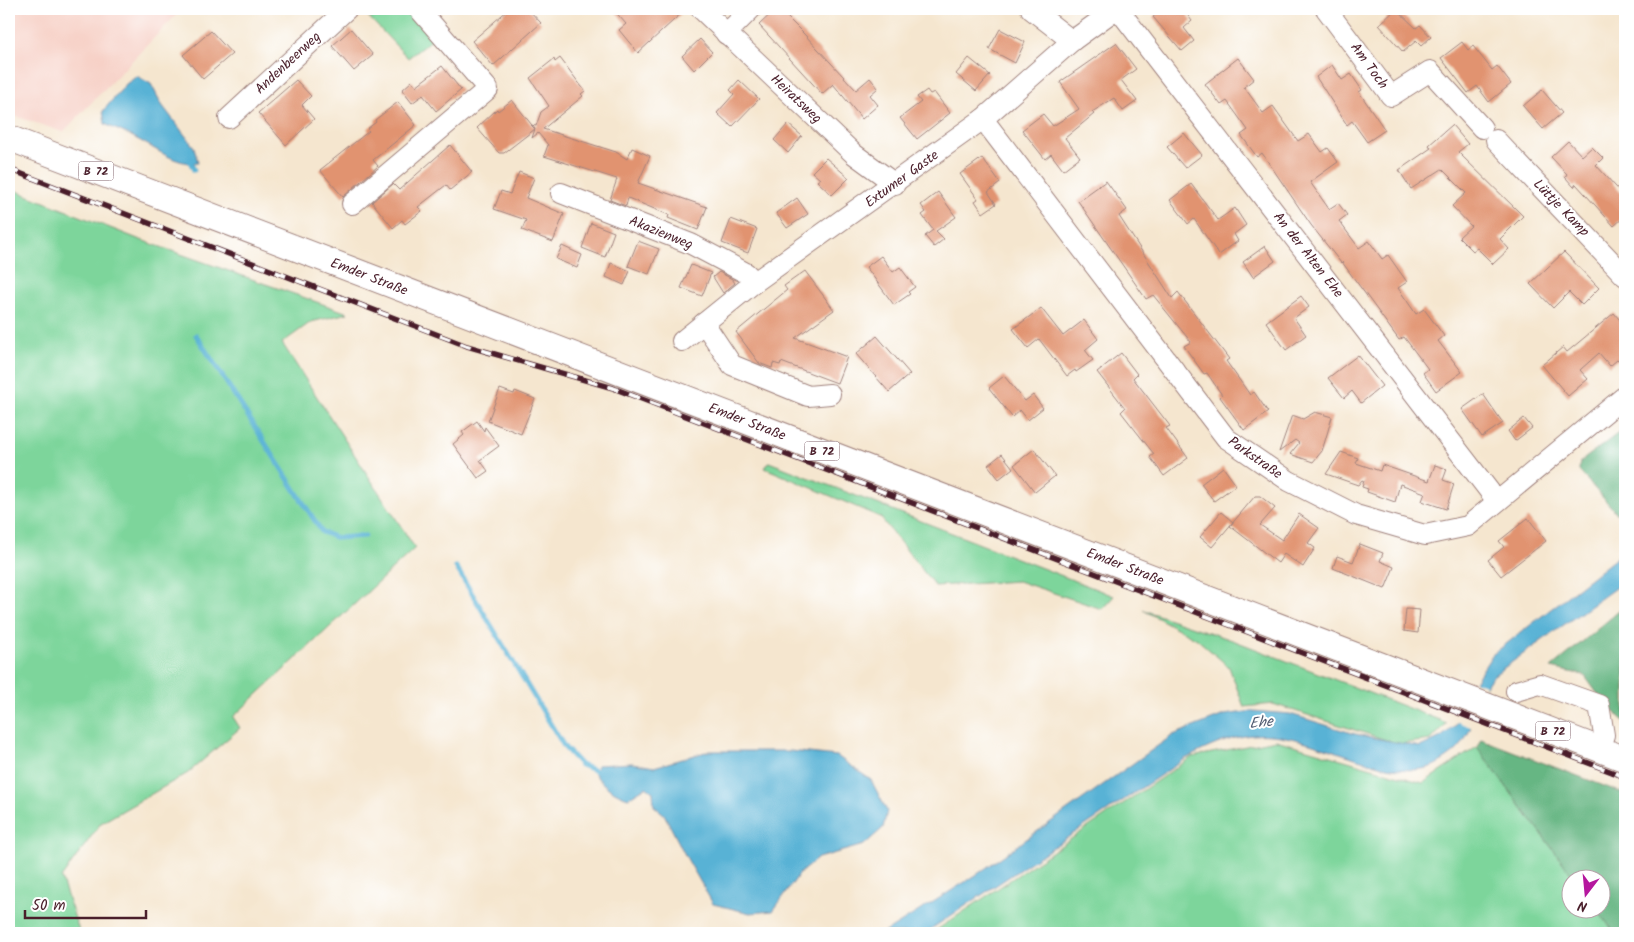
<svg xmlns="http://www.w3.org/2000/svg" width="1634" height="942" font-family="Kalam,sans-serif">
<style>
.built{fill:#f7d1c7}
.green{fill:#7dd59b;stroke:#647a63}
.forest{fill:#66b683;stroke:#586a57}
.water{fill:#58b2d5;stroke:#516880}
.pier{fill:#f5e6cf}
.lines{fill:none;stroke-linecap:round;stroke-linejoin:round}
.stream{stroke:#58b2d5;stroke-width:5}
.building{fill:#e19370}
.minor-casing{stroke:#a0827d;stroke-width:22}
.major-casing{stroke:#a0827d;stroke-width:27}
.minor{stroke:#fff;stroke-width:20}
.major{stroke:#fff;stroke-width:25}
.rail-casing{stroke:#4a1f2b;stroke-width:5.5}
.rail{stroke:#fff;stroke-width:4;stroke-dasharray:11;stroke-linecap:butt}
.labels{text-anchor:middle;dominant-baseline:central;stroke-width:4;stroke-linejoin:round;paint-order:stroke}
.shield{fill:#fff;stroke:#80626b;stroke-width:1}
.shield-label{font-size:12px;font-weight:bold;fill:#4a1f2b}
.street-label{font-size:14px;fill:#4a1f2b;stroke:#fff}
.water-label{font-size:15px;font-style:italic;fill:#505a6f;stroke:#fff}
</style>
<rect width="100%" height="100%" fill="#fff"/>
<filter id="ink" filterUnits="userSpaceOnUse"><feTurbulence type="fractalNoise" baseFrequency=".02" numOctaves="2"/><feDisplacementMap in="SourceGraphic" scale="10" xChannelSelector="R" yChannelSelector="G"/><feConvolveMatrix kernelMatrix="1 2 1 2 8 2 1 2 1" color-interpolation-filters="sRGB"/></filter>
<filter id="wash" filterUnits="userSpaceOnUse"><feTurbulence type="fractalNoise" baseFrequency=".0096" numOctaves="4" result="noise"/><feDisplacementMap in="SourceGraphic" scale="20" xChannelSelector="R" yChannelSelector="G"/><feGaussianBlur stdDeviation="1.12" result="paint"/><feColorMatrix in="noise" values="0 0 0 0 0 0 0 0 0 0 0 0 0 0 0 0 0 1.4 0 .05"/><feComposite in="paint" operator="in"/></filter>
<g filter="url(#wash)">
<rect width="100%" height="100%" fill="#f5e6cf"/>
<polygon class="built" points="9,9 182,9 63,132 9,114"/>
<g class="green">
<polygon points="361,9 409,9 434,38 408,58"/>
<polygon points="9,188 138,239 348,313 311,322 282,343 415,548 233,717 240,728 188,773 101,823 61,878 80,933 9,933"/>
<polygon points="769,462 1114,596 1102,609 1018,581 935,586 880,517 765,468"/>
<polygon points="1143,610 1235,641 1447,723 1431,740 1399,744 1273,704 1244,707 1229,667 1197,639"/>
<polygon points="1276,740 1423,783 1477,747 1575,879 1572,880 1572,910 1597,910 1615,933 932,933 1192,757"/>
</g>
<g class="forest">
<polygon points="1625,428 1625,518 1623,520 1579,471 1580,462"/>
<polygon points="1625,606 1625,722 1605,704 1584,675 1551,668"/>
<polygon points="1481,739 1625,794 1625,933 1615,933 1597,910 1602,910 1602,880 1575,879 1477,747"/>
</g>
<g class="water">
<path d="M137,76l14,8 11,21 32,42 4,16c-23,2 -41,-14 -61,-24 -10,-6 -21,-9 -32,-15l-2,-13 23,-27z"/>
<path d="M1625,551v30l-131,94c-20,21 -17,57 -39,77 -9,7 -22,16 -33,17 -41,7 -105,-31 -151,-34 -31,-3 -59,10 -86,24l-260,174h-41l92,-58 197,-140 51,-20 29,-4 37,3 65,20 65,13 21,-10 15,-12 20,-45 16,-25z"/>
<path d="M709,751h81l47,5 34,24 16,31 -4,17 -19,17 -46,13 -18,15 -27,38 -23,2 -37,-9 -28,-49 -21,-41 -10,-8 -1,-14 -7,-5 -18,11c-14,-5 -25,-12 -33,-24l2,-9 35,-2 22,4z"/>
</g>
<polygon class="pier" points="1473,681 1486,685 1473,728 1455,721"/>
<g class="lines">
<g class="stream">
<polyline points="189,159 194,170"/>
<polyline points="196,335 322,532 337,538 365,536"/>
<polyline points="456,567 565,748 581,765 596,771"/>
</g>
</g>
<g id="blocks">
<g class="building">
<polygon points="509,9 528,9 541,23 493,66 472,41"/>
<polygon points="613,9 686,9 638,53 619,30 626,24"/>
<polygon points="776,9 779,9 805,35 856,90 870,78 878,88 870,95 878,105 862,119 833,84 822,94 759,25"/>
<polygon points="1163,9 1183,9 1192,21 1184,28 1194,41 1182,51 1153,17"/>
<polygon points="1396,9 1416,28 1420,25 1431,37 1421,46 1416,41 1403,52 1379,25"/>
<polygon points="351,29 373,55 354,71 332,46"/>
<polygon points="1000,29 1025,42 1015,63 989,49"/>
<polygon points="211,31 232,54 203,79 183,55"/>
<polygon points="700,39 712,52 694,70 682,56"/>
<polygon points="1462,42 1468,50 1473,46 1492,70 1497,66 1511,84 1489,102 1477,86 1468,93 1441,58"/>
<polygon points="1116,43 1136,69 1121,80 1137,101 1123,111 1114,98 1092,112 1094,114 1065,138 1080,157 1063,170 1051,154 1045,159 1022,130 1043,114 1053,126 1079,109 1060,82"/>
<polygon points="560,58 585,91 581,94 583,96 543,129 616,152 627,159 632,148 650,156 638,183 707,207 698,230 668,218 669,215 628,198 626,206 610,200 617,179 544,156 548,145 538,133 532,138 535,129 531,125 536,126 541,112 549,106 530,78 554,59 555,62"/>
<polygon points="969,58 990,75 976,91 956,74"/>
<polygon points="1238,58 1254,79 1244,87 1263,113 1273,106 1298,141 1309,134 1322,152 1328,148 1338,162 1310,182 1329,209 1338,203 1347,215 1339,221 1359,248 1369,241 1382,259 1388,255 1407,282 1398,288 1416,314 1424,309 1444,336 1438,341 1462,372 1436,391 1423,373 1428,369 1404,337 1399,340 1342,262 1341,263 1311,225 1262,153 1257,157 1241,135 1248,130 1227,101 1221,105 1205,84"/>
<polygon points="1332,65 1342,80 1351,74 1362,90 1359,92 1385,130 1367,142 1352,121 1347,125 1316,77"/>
<polygon points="442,66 461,90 436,111 423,95 412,103 402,90 412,81 416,86"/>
<polygon points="296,80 311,96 302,105 314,119 286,145 258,113"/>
<polygon points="739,80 759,99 732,127 717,113 734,94 730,90"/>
<polygon points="927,90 930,94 934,92 950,113 917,139 900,118 921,102 917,97"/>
<polygon points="1542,90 1562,113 1543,129 1523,106"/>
<polygon points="512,100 535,129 504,153 499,153 477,128 497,109 498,111"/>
<polygon points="398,102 416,125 373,160 378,166 343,197 320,170 369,131 367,129 376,122 375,120"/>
<polygon points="788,124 802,136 788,153 774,140"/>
<polygon points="1452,125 1468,144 1458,152 1523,216 1500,239 1509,249 1493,264 1477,248 1473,251 1459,237 1471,226 1452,206 1466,193 1442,169 1411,189 1399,170 1431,148 1429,145"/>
<polygon points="1184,133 1202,155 1185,168 1167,147"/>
<polygon points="1568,141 1582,156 1592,147 1603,158 1596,165 1625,197 1625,216 1614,226 1576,184 1574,187 1565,177 1567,174 1551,157"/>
<polygon points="450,145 472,172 450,190 446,185 418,207 422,211 405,224 402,220 393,228 372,202 393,184 399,190"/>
<polygon points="826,158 849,178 832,195 817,181 820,179 812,172"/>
<polygon points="982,158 1000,183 988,192 996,204 983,213 975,201 978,199 960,174"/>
<polygon points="519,172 534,178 526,198 564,214 553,242 522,230 526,220 494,209 501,191 510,194"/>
<polygon points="1106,181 1127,210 1119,216 1172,298 1178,292 1229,359 1226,361 1250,395 1254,392 1268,412 1244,430 1220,397 1222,395 1207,373 1204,374 1184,346 1191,342 1153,295 1146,299 1078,201"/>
<polygon points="1191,184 1218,220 1235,208 1246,225 1234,234 1238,241 1219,255 1194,219 1188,224 1170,200"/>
<polygon points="938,192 956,217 936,231 944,239 934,247 925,236 933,230 922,215 926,212 921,205"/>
<polygon points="797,198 808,214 787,228 776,213"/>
<polygon points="731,219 757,229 748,253 722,243"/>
<polygon points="591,223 614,232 605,257 582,248"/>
<polygon points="638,241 659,249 649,274 628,266"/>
<polygon points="562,246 582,255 577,268 556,259"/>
<polygon points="1265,246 1275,261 1253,277 1243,262"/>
<polygon points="1564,252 1599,288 1582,305 1569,292 1553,308 1530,284"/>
<polygon points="881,256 893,272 900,267 915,287 908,292 910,294 894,305 866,267"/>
<polygon points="611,263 630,271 624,285 606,277"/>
<polygon points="691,265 711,273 702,296 681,288"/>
<polygon points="805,271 834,310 795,338 847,357 837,383 781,362 780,365 773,363 772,368 759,363 736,332 787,290 784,286"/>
<polygon points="719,272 732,279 735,283 723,293 713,277"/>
<polygon points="1301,296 1309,307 1294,318 1306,335 1286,350 1266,322"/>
<polygon points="1041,308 1063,336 1084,320 1098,339 1085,350 1093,360 1076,372 1075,370 1067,376 1039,339 1028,348 1013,329"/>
<polygon points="1614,313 1625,326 1625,368 1618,359 1610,366 1599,353 1580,370 1588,379 1568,396 1542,365 1563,347 1567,352"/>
<polygon points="877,336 910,374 889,392 856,354"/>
<polygon points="1121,353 1137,374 1133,378 1170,426 1166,428 1188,458 1164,476 1150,457 1154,454 1121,412 1125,408 1097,372"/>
<polygon points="1358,355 1382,386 1361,403 1352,391 1344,398 1328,378"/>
<polygon points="1004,376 1025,401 1033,395 1043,408 1028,420 1020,410 1012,417 989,388"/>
<polygon points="500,389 514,394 515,391 535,399 521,434 488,421"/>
<polygon points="1483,394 1503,423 1482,437 1462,409"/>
<polygon points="1315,412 1332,417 1322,451 1313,462 1290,454 1299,443 1295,440 1279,452 1292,415 1303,419"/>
<polygon points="1524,418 1532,428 1515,441 1508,431"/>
<polygon points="477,421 484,431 485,427 499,446 480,460 488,471 478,478 453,444 464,435 462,432"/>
<polygon points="1034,449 1055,476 1035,492 1014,465"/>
<polygon points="1341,452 1358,458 1356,463 1380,471 1382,465 1429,481 1435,465 1447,469 1443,480 1454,484 1446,509 1422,501 1425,493 1400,484 1395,502 1367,492 1368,489 1362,487 1364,481 1362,480 1358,485 1326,474"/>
<polygon points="1002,454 1013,468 999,479 988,465"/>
<polygon points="1223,467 1236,485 1214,501 1201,484"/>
<polygon points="1255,496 1260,496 1275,508 1260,525 1282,540 1299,514 1319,528 1308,543 1315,548 1303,567 1284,554 1278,563 1230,526"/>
<polygon points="1221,512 1233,522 1212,547 1200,537"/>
<polygon points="1528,518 1546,541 1501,576 1488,560 1504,547 1499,541"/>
<polygon points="1360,544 1383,553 1380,561 1394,567 1385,589 1333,568 1337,556 1353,562"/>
<polygon points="1406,609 1420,610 1418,633 1404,631"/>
</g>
</g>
</g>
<g filter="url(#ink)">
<use href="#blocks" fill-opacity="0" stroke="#a0827d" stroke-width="1"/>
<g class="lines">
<defs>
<g id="minor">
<polyline points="701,9 854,154 895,184"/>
<polyline points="1031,9 1072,41"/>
<polyline points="1118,9 1497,501"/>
<polyline points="1326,9 1391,96 1430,71 1482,128"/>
<polyline points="726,34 751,9"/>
<polyline points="229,118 347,9"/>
<polyline points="983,119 1226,438 1289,481 1356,515 1425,535 1468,526 1625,396"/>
<polyline points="1496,140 1625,276"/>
<polyline points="561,193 691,244 746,273 755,282"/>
<polyline points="352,204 488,89 419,9"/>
<polyline points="704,323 732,365 808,396 830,394"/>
<polyline points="682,341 755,282 983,119 1072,41 1116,9"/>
<polyline points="1516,691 1540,684 1599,705 1604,735 1599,749"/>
</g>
<polyline id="major" points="9,138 1625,759"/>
</defs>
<use href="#minor" class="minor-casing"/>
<use href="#major" class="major-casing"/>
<use href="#minor" class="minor"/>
<use href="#major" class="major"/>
<defs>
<polyline id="rail" points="9,169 467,346 613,388 1625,777"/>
</defs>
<use href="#rail" class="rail-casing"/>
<use href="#rail" class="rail"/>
</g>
</g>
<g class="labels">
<g class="shield">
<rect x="78.5" y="161.5" width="35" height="19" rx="4"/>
<rect x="804.5" y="441.5" width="35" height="19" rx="4"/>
<rect x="1535.5" y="721.5" width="35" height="19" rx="4"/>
</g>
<g class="shield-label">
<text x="96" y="171">B 72</text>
<text x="822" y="451">B 72</text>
<text x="1553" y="731">B 72</text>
</g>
<g class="street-label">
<text transform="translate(288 63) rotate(-43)">Andenbeerweg</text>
<text transform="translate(1369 66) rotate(54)">Am Toch</text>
<text transform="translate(796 99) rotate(43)">Heiratsweg</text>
<text transform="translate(902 179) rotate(-36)">Extumer Gaste</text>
<text transform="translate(1561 208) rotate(46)">Lüttje Kamp</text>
<text transform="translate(661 233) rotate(22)">Akazienweg</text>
<text transform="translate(1308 255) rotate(52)">An der Alten Ehe</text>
<text transform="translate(369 277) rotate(21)">Emder Straße</text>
<text transform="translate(747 422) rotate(21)">Emder Straße</text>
<text transform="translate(1255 458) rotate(35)">Parkstraße</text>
<text transform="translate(1125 567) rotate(21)">Emder Straße</text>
</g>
<g class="water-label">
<text transform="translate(1261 723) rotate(-6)">Ehe</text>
</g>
</g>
<rect width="1634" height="942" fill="none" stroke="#fff" stroke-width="30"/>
<g transform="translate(1586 894) rotate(196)"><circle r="24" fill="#ffffff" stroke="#b7a5aa"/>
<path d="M0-4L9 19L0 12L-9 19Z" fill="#b5179e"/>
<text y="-8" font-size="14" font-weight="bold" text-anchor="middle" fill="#4a1f2b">N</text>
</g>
<path d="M25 910v8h121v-8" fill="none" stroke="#4a1f2b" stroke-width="2.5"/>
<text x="32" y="910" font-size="15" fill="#4a1f2b" stroke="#ffffff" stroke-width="4" paint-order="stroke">50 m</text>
</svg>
